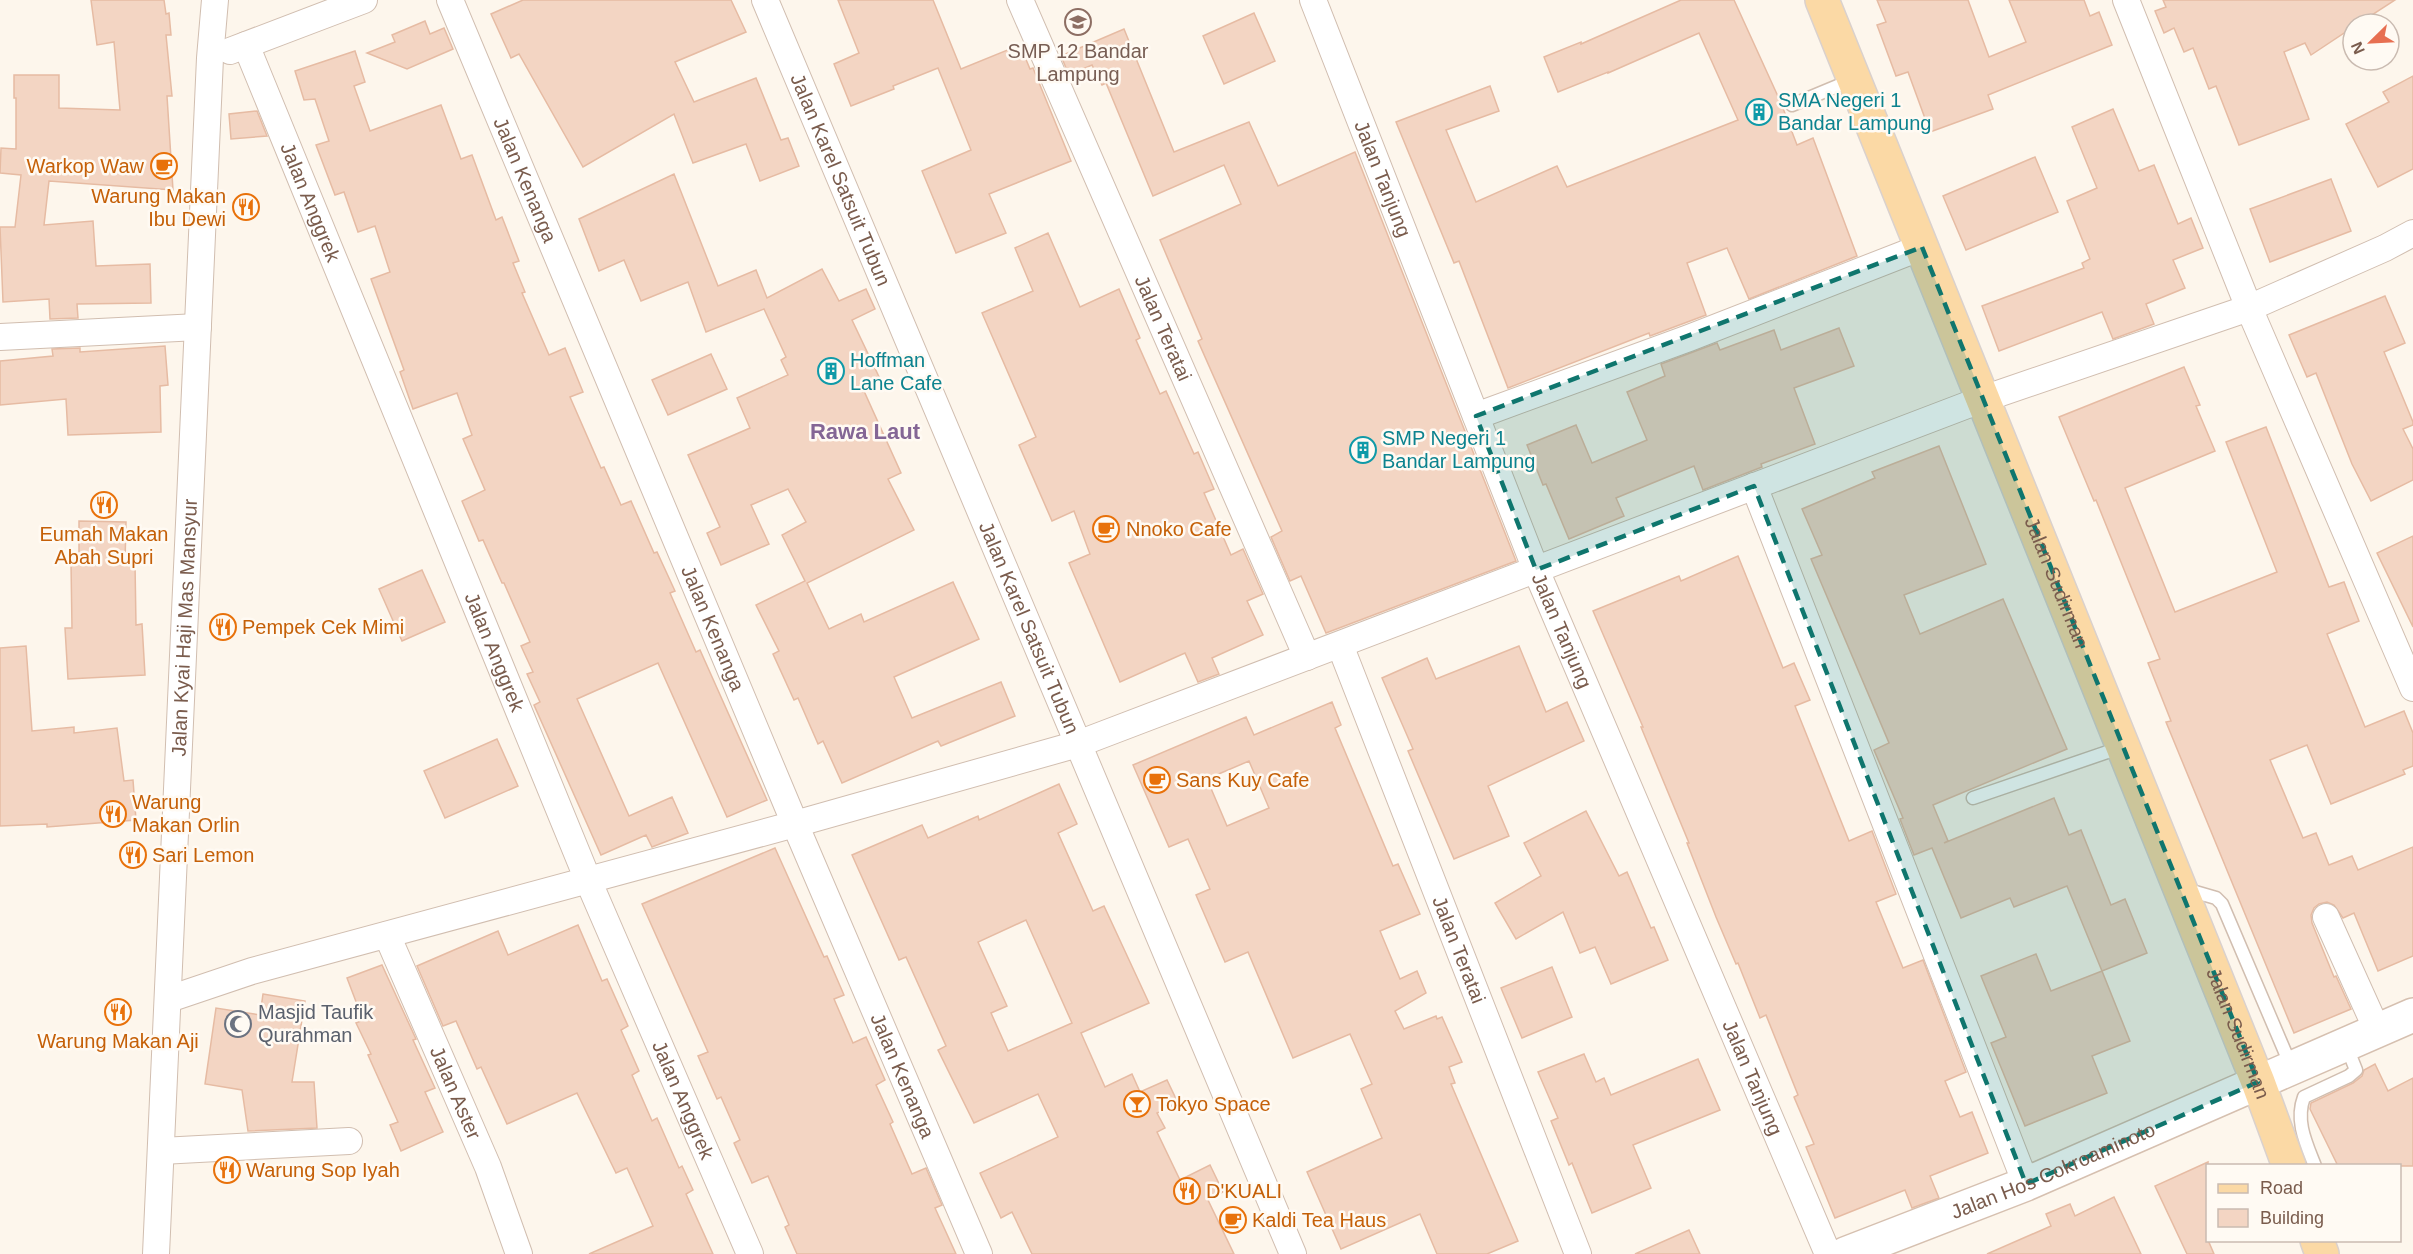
<svg xmlns="http://www.w3.org/2000/svg" width="2413" height="1254" font-family="Arial,sans-serif">
<style>
.building{fill:#f3d5c3;stroke:#e6bba3;stroke-width:1.5;fill-rule:evenodd}
.lines{fill:none;stroke-linecap:round;stroke-linejoin:round}
.lane-casing{stroke:#d1beb0;stroke-width:15}
.street-casing{stroke:#d1beb0;stroke-width:28}
.secondary-casing{stroke:#d6c0b0;stroke-width:36}
.primary-casing{stroke:#dad1cd;stroke-width:36}
.lane{stroke:#fff;stroke-width:12}
.street{stroke:#fff;stroke-width:26}
.secondary{stroke:#fff;stroke-width:33}
.primary{stroke:#fbd9a5;stroke-width:33}
.marked{fill:#0f766e;fill-opacity:0.2;stroke:#0f766e;stroke-width:4.5;stroke-dasharray:12 8;stroke-linejoin:round}
.labels{text-anchor:middle;dominant-baseline:central;stroke-width:5;stroke-linejoin:round;paint-order:stroke}
.education-label{font-size:20px;fill:#785e54;stroke:#fffaf3}
.culture-label{font-size:20px;fill:#0d838f;stroke:#fffaf3;text-anchor:start}
.food-label{font-size:20px;fill:#c56008;stroke:#fffaf3;text-anchor:start}
.street-label{font-size:20px;fill:#7a5c4d;stroke:#fffaf3}
.worship-label{font-size:20px;fill:#5b616d;stroke:#fffaf3;text-anchor:start}
.quarter-label{font-size:22px;font-weight:bold;fill:#846695;stroke:#fffaf3}
</style>
<rect width="100%" height="100%" fill="#fdf6ec"/>
<g class="building">
<polygon points="91,0 164,0 166,14 169,13 171,35 166,35 172,96 167,96 173,190 49,181 44,225 93,221 96,266 150,264 151,303 77,304 78,318 50,319 49,299 3,302 0,227 15,227 21,175 0,173 1,148 16,149 16,98 14,98 14,75 59,75 59,108 120,110 114,42 97,45"/>
<polygon points="523,0 731,0 746,32 675,62 694,102 756,78 781,140 788,138 799,166 760,181 746,144 693,163 674,114 583,167 519,54 511,58 491,14"/>
<polygon points="838,0 933,0 961,69 1020,45 1030,69 1033,68 1071,161 989,194 1006,233 956,253 922,171 971,150 938,68 893,86 894,89 851,106 834,64 859,53"/>
<polygon points="1681,0 1734,0 1781,103 1797,145 1813,138 1857,256 1749,299 1727,248 1687,263 1706,315 1650,336 1649,333 1508,388 1459,261 1454,263 1396,122 1490,86 1499,111 1446,130 1476,202 1557,166 1567,187 1738,120 1699,33 1608,73 1608,72 1558,92 1544,57 1581,42 1581,44"/>
<polygon points="1877,0 1968,0 1989,57 2026,42 2009,0 2084,0 2090,16 2099,12 2112,45 1988,95 1993,109 1930,132 1908,72 1896,76 1877,25 1886,22"/>
<polygon points="2163,0 2395,0 2358,24 2353,24 2353,27 2311,55 2305,43 2284,52 2309,119 2239,145 2216,86 2209,89 2193,48 2184,52 2174,28 2164,33 2155,11 2166,7"/>
<polygon points="1254,13 1275,61 1224,84 1203,36"/>
<polygon points="425,21 430,34 444,28 453,49 407,69 367,53 395,42 392,35"/>
<polygon points="1124,29 1174,152 1249,122 1278,186 1355,152 1516,561 1326,633 1301,576 1290,581 1271,537 1282,531 1198,341 1202,339 1160,240 1241,204 1224,165 1153,196 1106,83 1102,85 1092,65 1069,75 1061,56"/>
<polygon points="355,51 365,82 354,86 370,131 441,105 461,159 472,155 496,220 502,217 519,261 513,263 525,292 522,293 549,355 565,348 583,392 570,397 601,468 604,467 621,505 631,501 654,553 657,552 675,591 670,593 696,652 700,650 767,800 727,817 658,663 577,699 629,816 672,797 688,833 652,847 646,835 601,855 534,705 540,702 527,674 533,672 521,646 530,642 504,583 502,583 483,540 479,541 462,501 485,490 463,439 472,435 457,393 413,409 400,372 404,370 371,279 390,272 375,226 358,232 344,192 335,195 316,145 329,141 315,99 304,100 295,71"/>
<polygon points="2413,76 2413,169 2378,187 2346,124 2389,102 2383,92"/>
<polygon points="2113,109 2139,171 2154,165 2178,224 2191,218 2203,248 2173,260 2185,288 2146,304 2154,324 2113,339 2102,312 1999,351 1982,306 2084,268 2082,263 2090,259 2067,201 2097,188 2072,127"/>
<polygon points="257,111 267,136 231,139 229,114"/>
<polygon points="2035,157 2058,212 1966,250 1943,196"/>
<polygon points="674,174 718,286 756,270 767,298 822,269 839,301 866,289 875,309 852,320 881,381 864,391 901,473 888,479 914,530 807,583 829,629 861,614 864,622 953,582 979,639 894,677 912,718 1001,682 1015,716 941,746 938,741 842,783 823,741 818,744 798,698 794,700 773,654 779,651 756,605 805,581 782,535 806,522 788,489 751,505 769,544 721,565 707,533 720,527 688,455 750,428 737,398 788,375 781,360 786,357 764,309 706,332 688,282 641,301 624,260 599,271 579,219"/>
<polygon points="2331,179 2351,231 2270,262 2250,209"/>
<polygon points="1048,233 1080,307 1119,289 1140,338 1136,340 1160,394 1166,391 1194,454 1198,452 1214,489 1204,493 1231,555 1243,549 1263,594 1247,601 1263,635 1212,658 1219,674 1198,682 1185,653 1120,682 1069,563 1090,554 1074,511 1052,521 1019,445 1036,437 982,313 1033,291 1015,248"/>
<polygon points="2385,296 2405,343 2384,352 2413,422 2413,425 2403,429 2413,449 2413,480 2371,501 2352,464 2316,373 2307,377 2289,335"/>
<polygon points="1839,328 1854,366 1794,388 1815,444 1761,464 1762,467 1703,490 1694,466 1616,498 1624,516 1569,539 1546,484 1543,485 1527,445 1576,425 1592,463 1647,440 1627,392 1665,376 1661,364 1717,343 1720,350 1774,330 1781,350"/>
<polygon points="165,346 168,385 160,386 161,432 68,435 66,399 0,405 0,361 53,356 52,349 80,348 80,352"/>
<polygon points="711,354 727,389 668,415 652,380"/>
<polygon points="2184,367 2200,405 2196,406 2215,451 2125,488 2175,612 2277,572 2226,442 2266,427 2329,587 2344,582 2359,621 2327,634 2365,727 2404,711 2413,733 2413,766 2403,770 2405,774 2331,804 2307,745 2270,760 2303,838 2316,833 2329,865 2352,856 2358,870 2413,847 2413,956 2378,971 2354,913 2343,918 2334,905 2327,902 2319,904 2314,908 2311,915 2312,923 2334,977 2336,976 2351,1009 2294,1033 2166,722 2171,721 2148,663 2160,659 2096,500 2094,501 2059,417"/>
<polygon points="1939,446 1986,564 1904,595 1920,634 2003,599 2067,749 1933,805 1948,841 1944,843 2054,798 2069,835 2081,830 2111,905 2125,899 2147,953 2102,971 2067,886 2014,907 2010,898 1961,918 1932,848 1914,855 1900,819 1903,818 1874,750 1889,743 1811,559 1822,555 1802,509 1875,478 1872,472"/>
<polygon points="79,521 126,522 125,563 135,563 136,625 142,624 145,675 68,679 65,628 72,628 71,563 79,563"/>
<polygon points="2413,536 2413,627 2377,553"/>
<polygon points="1738,556 1783,668 1794,663 1810,700 1795,706 1849,841 1872,831 1896,894 1876,902 1903,968 1923,960 1966,1072 1945,1081 1960,1117 1972,1112 1988,1153 1930,1176 1939,1198 1912,1208 1905,1190 1835,1218 1806,1147 1814,1144 1794,1097 1798,1095 1766,1015 1760,1018 1738,963 1736,964 1716,917 1687,843 1689,843 1641,727 1643,727 1593,611 1679,576 1681,581"/>
<polygon points="422,570 445,622 402,641 379,589"/>
<polygon points="26,646 32,731 74,727 74,733 117,728 124,781 133,780 136,820 47,827 47,824 0,826 0,648"/>
<polygon points="1519,646 1546,712 1567,702 1584,741 1488,786 1509,836 1454,859 1408,751 1413,749 1382,678 1427,658 1436,679"/>
<path d="M1332,702l9,23 -6,3 58,138 5,-2 22,50 -40,17 20,48 17,-8 9,22 -31,18 9,18 32,-13 1,3 5,-2 20,45 -13,5 6,16 -4,1 67,157 -31,13h-50l-17,-40 -79,35 -34,-77 75,-34 -21,-49 11,-5 -22,-50 -57,24 -45,-106 -23,10 -29,-67 14,-6 -22,-50 -19,8 -36,-82 113,-48 8,18zM1249,761l20,47 -42,18 -20,-47z"/>
<polygon points="497,739 518,786 445,818 424,771"/>
<path d="M1059,784l18,40 -19,9 35,78 11,-5 45,97 -68,30 24,54 27,-13 8,18 27,-12 11,23 -21,10 8,15 -8,4 23,48 30,-15 13,27 -15,8 26,54h-202l-20,-42 -11,6 -21,-45 78,-36 -20,-43 -64,29 -36,-73 8,-4 -40,-89 -7,3 -47,-105 70,-30 6,13 50,-22 1,4zM1026,920l46,103 -64,28 -17,-38 16,-7 -29,-64z"/>
<polygon points="1586,811 1619,876 1627,872 1651,928 1654,927 1668,960 1611,984 1595,947 1580,953 1563,912 1516,939 1495,903 1541,876 1524,843"/>
<polygon points="775,848 824,957 827,956 844,995 834,999 853,1043 866,1037 885,1080 876,1085 893,1122 890,1124 912,1174 926,1168 942,1205 935,1208 956,1254 797,1254 785,1227 789,1225 768,1176 752,1183 734,1143 740,1140 721,1097 717,1099 698,1056 708,1052 642,904"/>
<polygon points="578,925 602,981 607,979 628,1026 621,1030 639,1071 632,1075 652,1121 657,1118 679,1168 682,1166 693,1190 686,1194 713,1254 589,1254 653,1226 627,1168 616,1173 577,1093 507,1124 481,1067 477,1069 456,1021 443,1026 417,966 498,931 508,955"/>
<polygon points="2036,954 2051,991 2102,971 2130,1041 2092,1056 2107,1093 2025,1126 1991,1043 2006,1037 1981,976"/>
<polygon points="382,965 416,1039 413,1040 435,1088 425,1092 443,1132 401,1151 390,1125 398,1122 368,1055 371,1054 356,1023 363,1020 347,978"/>
<polygon points="1552,967 1572,1017 1522,1038 1501,988"/>
<polygon points="263,994 305,1001 292,1082 314,1082 317,1128 248,1131 242,1090 205,1084 216,1008 260,1015"/>
<polygon points="1584,1054 1596,1082 1604,1078 1611,1095 1698,1059 1720,1110 1633,1145 1651,1188 1592,1213 1572,1163 1569,1165 1551,1121 1558,1118 1538,1072"/>
<polygon points="2375,1064 2388,1091 2413,1078 2413,1166 2338,1166 2310,1109 2311,1103 2353,1083 2362,1076 2364,1070"/>
<polygon points="2208,1162 2208,1240 2214,1254 2187,1254 2155,1186"/>
<polygon points="2114,1197 2141,1254 1987,1254 2051,1226 2046,1214 2070,1204 2075,1216"/>
<polygon points="1689,1230 1700,1254 1635,1254"/>
</g>
<g class="lines">
<defs>
<g id="lane">
<polyline points="1792,105 1852,80"/>
<polyline points="1973,798 2122,747"/>
<polyline points="2185,889 2216,898 2222,904 2291,1066"/>
<path d="M2315,1166c-9,-23 -20,-45 -11,-69l45,-21 7,-6 -10,-25"/>
</g>
<g id="street">
<path id="s1" d="M450,0l345,824 184,430"/>
<path id="s2" d="M765,0l528,1254"/>
<path id="s3" d="M1020,0l287,657"/>
<path id="s4" d="M1313,0l223,570 292,684"/>
<polyline points="2126,0 2249,308 2413,688"/>
<path id="s5" d="M246,45l342,835 162,374"/>
<polyline points="230,51 364,0"/>
<polyline points="0,337 198,327"/>
<polyline points="1476,416 1689,338 1922,247"/>
<polyline points="1754,486 2026,1184"/>
<path id="s6" d="M1340,645l238,609"/>
<polyline points="2326,917 2377,1030"/>
<path id="s7" d="M387,935l101,232 31,87"/>
<polyline points="169,999 252,971 795,824 1078,744 1983,399 2249,308 2385,248 2413,233"/>
<polyline points="161,1151 349,1141"/>
<path id="s8" d="M156,1254l54,-1196 5,-58"/>
</g>
<g id="secondary">
<path id="s9" d="M1845,1254l181,-70 387,-169"/>
</g>
<g id="primary">
<path id="s10" d="M1822,0l436,1082 31,84"/>
<polyline points="2317,1240 2322,1254"/>
</g>
</defs>
<use href="#lane" class="lane-casing"/>
<use href="#street" class="street-casing"/>
<use href="#secondary" class="secondary-casing"/>
<use href="#primary" class="primary-casing"/>
<use href="#lane" class="lane"/>
<use href="#street" class="street"/>
<use href="#secondary" class="secondary"/>
<use href="#primary" class="primary"/>
</g>
<path class="marked" d="M1922,247l336,835 -232,102 -272,-698 -218,84 -60,-154z"/>
<defs>
<symbol id="school-ring" viewBox="-11 -11 22 22"><circle r="9.5" fill="#fffaf3" stroke="#8d6e63" stroke-width="1.5"/><path d="M0-5L7-2L0 1L-7-2ZM-4 1L0 2.5L4 1V4Q0 6-4 4Z" fill="#8d6e63"/></symbol>
<symbol id="building-ring" viewBox="-11 -11 22 22"><circle r="9.5" fill="#fffaf3" stroke="#0f9aa8" stroke-width="1.5"/><path d="M-4-6H4V6H1V3H-1V6H-4ZM-2.5-4.3h1.7v1.8h-1.7ZM.8-4.3h1.7v1.8H.8ZM-2.5-1h1.7V.8h-1.7ZM.8-1h1.7V.8H.8Z" fill="#0f9aa8"/></symbol>
<symbol id="cafe-ring" viewBox="-11 -11 22 22"><circle r="9.5" fill="#fffaf3" stroke="#e8710a" stroke-width="1.5"/><path d="M-5.5-4.5H6V0H3Q3 3.5 0 3.5H-2.5Q-5.5 3.5-5.5 0ZM3-3.2v2h1.7v-2ZM-6 4.5H4V6H-6Z" fill="#e8710a"/></symbol>
<symbol id="restaurant-ring" viewBox="-11 -11 22 22"><circle r="9.5" fill="#fffaf3" stroke="#e8710a" stroke-width="1.5"/><path d="M-5-6h1v4h1v-4h1v4h1v-4h1v5L-1.5 .5V6h-2V.5L-5-1ZM5-6V6H3V1.5H1.5Q1.5-4 5-6Z" fill="#e8710a"/></symbol>
<symbol id="mosque-ring" viewBox="-11 -11 22 22"><circle r="9.5" fill="#fffaf3" stroke="#6b7280" stroke-width="1.5"/><path d="M3.5-4.9A6 6 0 1 0 3.5 4.9A5 5 0 1 1 3.5-4.9Z" fill="#6b7280"/></symbol>
<symbol id="bar-ring" viewBox="-11 -11 22 22"><circle r="9.5" fill="#fffaf3" stroke="#e8710a" stroke-width="1.5"/><path d="M-6-5H6L.8 .8V4.5H3.5V6h-7V4.5H-.8V.8Z" fill="#e8710a"/></symbol>
</defs>
<g fill-rule="evenodd">
<use href="#school-ring" x="1063" y="7" width="30" height="30"/>
<use href="#building-ring" x="1744" y="97" width="30" height="30"/>
<use href="#cafe-ring" x="149" y="151" width="30" height="30"/>
<use href="#restaurant-ring" x="231" y="192" width="30" height="30"/>
<use href="#building-ring" x="816" y="356" width="30" height="30"/>
<use href="#building-ring" x="1348" y="435" width="30" height="30"/>
<use href="#restaurant-ring" x="89" y="490" width="30" height="30"/>
<use href="#cafe-ring" x="1091" y="514" width="30" height="30"/>
<use href="#restaurant-ring" x="208" y="612" width="30" height="30"/>
<use href="#cafe-ring" x="1142" y="765" width="30" height="30"/>
<use href="#restaurant-ring" x="98" y="799" width="30" height="30"/>
<use href="#restaurant-ring" x="118" y="840" width="30" height="30"/>
<use href="#restaurant-ring" x="103" y="997" width="30" height="30"/>
<use href="#mosque-ring" x="223" y="1009" width="30" height="30"/>
<use href="#bar-ring" x="1122" y="1089" width="30" height="30"/>
<use href="#restaurant-ring" x="212" y="1155" width="30" height="30"/>
<use href="#restaurant-ring" x="1172" y="1176" width="30" height="30"/>
<use href="#cafe-ring" x="1218" y="1205" width="30" height="30"/>
</g>
<g class="labels">
<g class="education-label">
<text x="1078" y="51">SMP 12 Bandar<tspan x="1078" dy="23">Lampung</tspan></text>
</g>
<g class="culture-label">
<text x="1778" y="100">SMA Negeri 1<tspan x="1778" dy="23">Bandar Lampung</tspan></text>
<text x="850" y="360">Hoffman<tspan x="850" dy="23">Lane Cafe</tspan></text>
<text x="1382" y="438">SMP Negeri 1<tspan x="1382" dy="23">Bandar Lampung</tspan></text>
</g>
<g class="food-label">
<text x="144" y="166" text-anchor="end">Warkop Waw</text>
<text x="226" y="196" text-anchor="end">Warung Makan<tspan x="226" dy="23">Ibu Dewi</tspan></text>
<text x="1126" y="529">Nnoko Cafe</text>
<text x="104" y="534" text-anchor="middle">Eumah Makan<tspan x="104" dy="23">Abah Supri</tspan></text>
<text x="242" y="627">Pempek Cek Mimi</text>
<text x="1176" y="780">Sans Kuy Cafe</text>
<text x="132" y="802">Warung<tspan x="132" dy="23">Makan Orlin</tspan></text>
<text x="152" y="855">Sari Lemon</text>
<text x="118" y="1041" text-anchor="middle">Warung Makan Aji</text>
<text x="1156" y="1104">Tokyo Space</text>
<text x="246" y="1170">Warung Sop Iyah</text>
<text x="1206" y="1191">D'KUALI</text>
<text x="1252" y="1220">Kaldi Tea Haus</text>
</g>
<g class="street-label">
<text stroke="none"><textPath href="#s2" startOffset="195">Jalan Karel Satsuit Tubun</textPath></text>
<text stroke="none"><textPath href="#s4" startOffset="192">Jalan Tanjung</textPath></text>
<text stroke="none"><textPath href="#s1" startOffset="195">Jalan Kenanga</textPath></text>
<text stroke="none"><textPath href="#s5" startOffset="170">Jalan Anggrek</textPath></text>
<text stroke="none"><textPath href="#s3" startOffset="358">Jalan Teratai</textPath></text>
<text stroke="none"><textPath href="#s10" startOffset="628">Jalan Sudirman</textPath></text>
<text stroke="none"><textPath href="#s8" startOffset="627">Jalan Kyai Haji Mas Mansyur</textPath></text>
<text stroke="none"><textPath href="#s2" startOffset="681">Jalan Karel Satsuit Tubun</textPath></text>
<text stroke="none"><textPath href="#s1" startOffset="681">Jalan Kenanga</textPath></text>
<text stroke="none"><textPath href="#s4" startOffset="678">Jalan Tanjung</textPath></text>
<text stroke="none"><textPath href="#s5" startOffset="656">Jalan Anggrek</textPath></text>
<text stroke="none"><textPath href="#s6" startOffset="327">Jalan Teratai</textPath></text>
<text stroke="none"><textPath href="#s10" startOffset="1114">Jalan Sudirman</textPath></text>
<text stroke="none"><textPath href="#s1" startOffset="1167">Jalan Kenanga</textPath></text>
<text stroke="none"><textPath href="#s4" startOffset="1164">Jalan Tanjung</textPath></text>
<text stroke="none"><textPath href="#s7" startOffset="172">Jalan Aster</textPath></text>
<text stroke="none"><textPath href="#s5" startOffset="1142">Jalan Anggrek</textPath></text>
<text stroke="none"><textPath href="#s9" startOffset="224">Jalan Hos Cokroaminoto</textPath></text>
</g>
<g class="worship-label">
<text x="258" y="1012">Masjid Taufik<tspan x="258" dy="23">Qurahman</tspan></text>
</g>
<g class="quarter-label">
<text x="865" y="431">Rawa Laut</text>
</g>
</g>
<rect x="2206" y="1164" width="195" height="78" fill="#fffaf3" stroke="#cabbb1" stroke-width="1.5"/>
<rect x="2218" y="1184" width="30" height="9" fill="#fbd9a5" stroke="#cabbb1" stroke-width="1.5"/>
<text x="2260" y="1194" font-size="18" fill="#7a5c4d">Road</text>
<rect x="2218" y="1209" width="30" height="18" fill="#f3d5c3" stroke="#cabbb1" stroke-width="1.5"/>
<text x="2260" y="1224" font-size="18" fill="#7a5c4d">Building</text>
<g transform="translate(2371 42) rotate(246)"><circle r="28" fill="#fffaf3" stroke="#cabbb1" stroke-width="1.5"/>
<path d="M0-4.5L10 22L0 15L-10 22Z" fill="#e76f51"/>
<text y="-9" font-size="16" font-weight="bold" text-anchor="middle" fill="#7a5c4d">N</text>
</g>
</svg>
